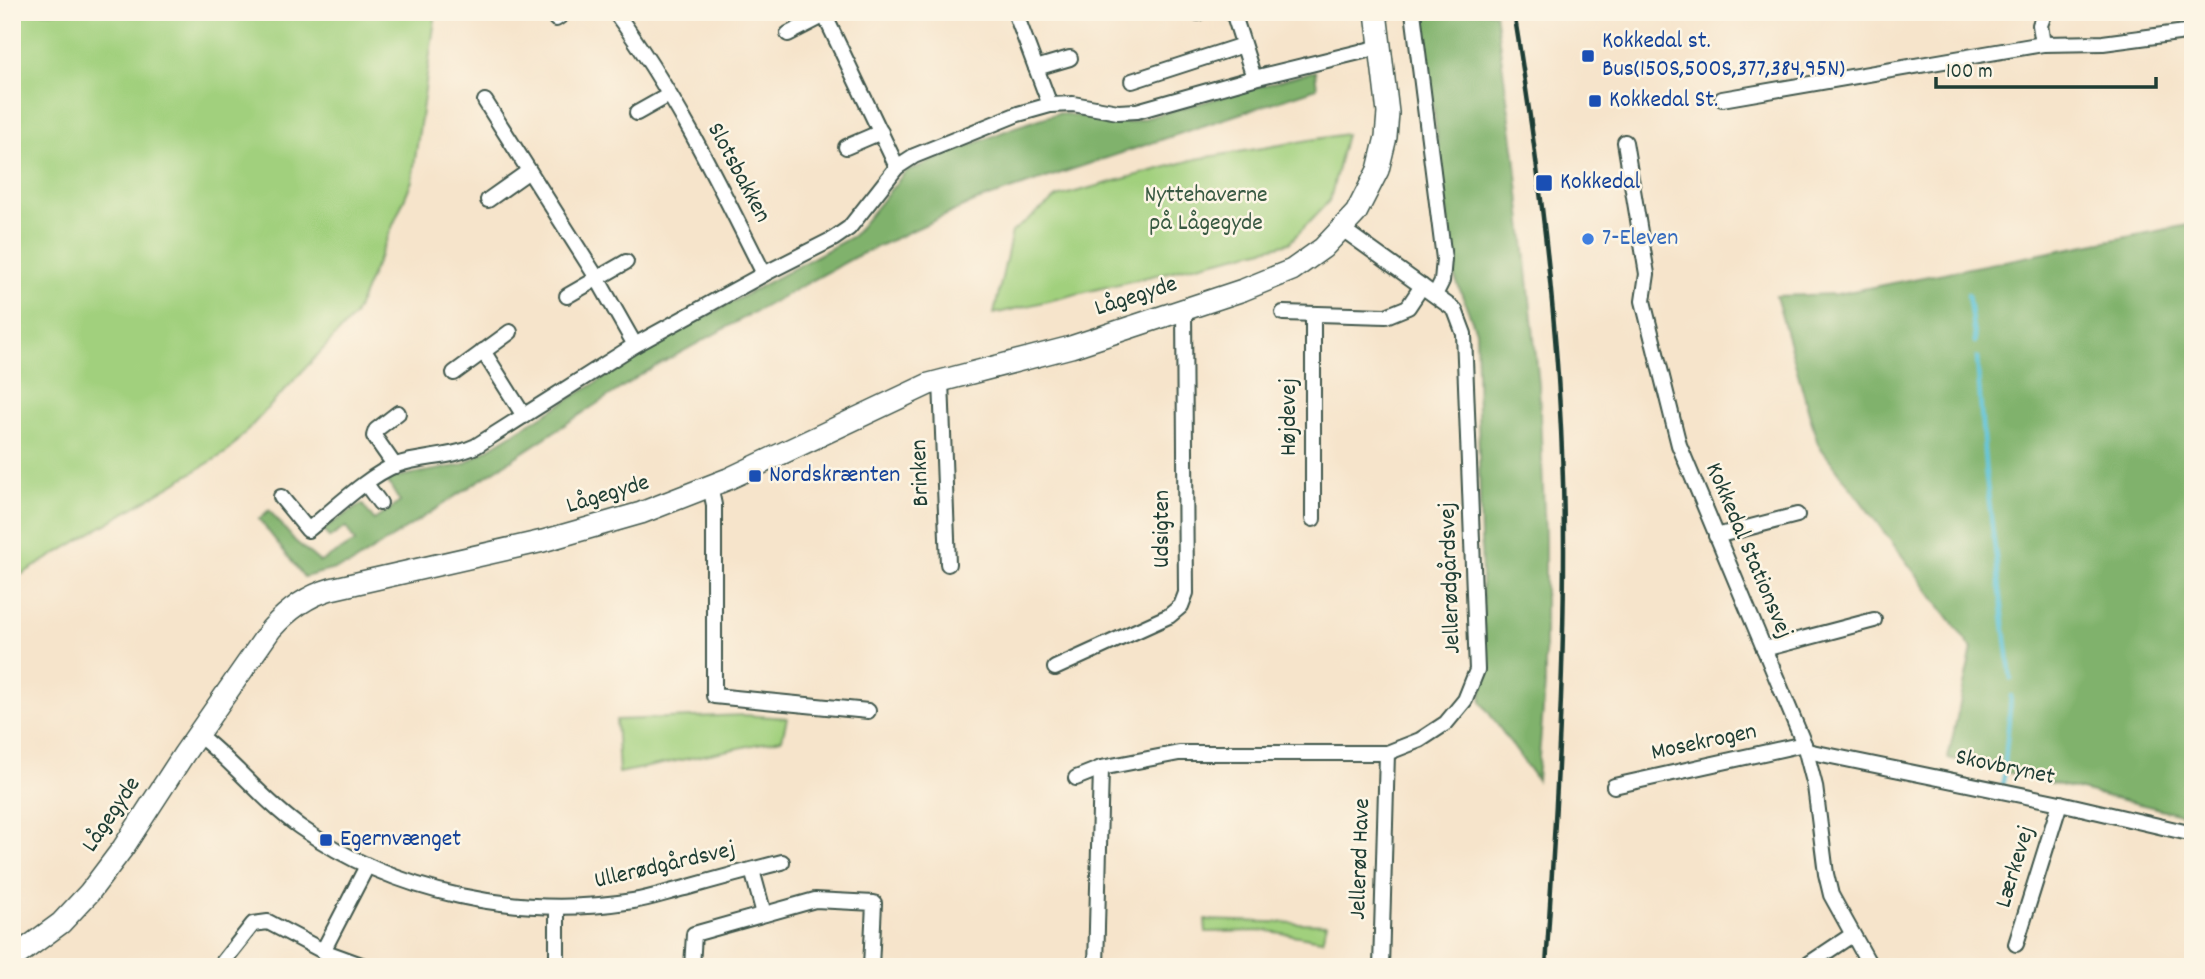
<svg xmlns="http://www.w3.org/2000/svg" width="2205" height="979" font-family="Dekko,sans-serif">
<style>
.green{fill:#a1d07d;stroke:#608658;stroke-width:2}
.forest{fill:#80b26c;stroke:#507850;stroke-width:2}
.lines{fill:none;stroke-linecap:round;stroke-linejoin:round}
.stream{stroke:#5cc3d9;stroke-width:4.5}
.street-casing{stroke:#3f564b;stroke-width:18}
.secondary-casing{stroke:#3f564b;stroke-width:24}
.street{stroke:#fff;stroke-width:14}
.secondary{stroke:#fff;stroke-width:21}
.rail{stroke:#1f3d34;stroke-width:4.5}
.transit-dot{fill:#1a4fb4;stroke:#fcf5e5;stroke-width:2.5}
.shop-dot{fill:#3f7fe0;stroke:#fcf5e5;stroke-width:2.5}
.labels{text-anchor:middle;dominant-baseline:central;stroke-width:5;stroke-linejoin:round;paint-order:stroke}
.transit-label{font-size:24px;fill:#164399;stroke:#fcf5e5;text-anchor:start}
.street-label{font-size:24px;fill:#1f3d34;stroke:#fcf5e5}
.park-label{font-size:24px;fill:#395a43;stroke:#fcf5e5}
.shop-label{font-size:24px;fill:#366cbe;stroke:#fcf5e5;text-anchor:start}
</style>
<rect width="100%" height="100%" fill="#fcf5e5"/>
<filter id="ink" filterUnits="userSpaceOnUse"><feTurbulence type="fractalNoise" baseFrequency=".0143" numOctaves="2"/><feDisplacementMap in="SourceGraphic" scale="14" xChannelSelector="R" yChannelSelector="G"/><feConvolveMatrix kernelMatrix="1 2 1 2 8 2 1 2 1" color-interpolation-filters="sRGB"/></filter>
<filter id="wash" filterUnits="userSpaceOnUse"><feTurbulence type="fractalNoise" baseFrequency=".00686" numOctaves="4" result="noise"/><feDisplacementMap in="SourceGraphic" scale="28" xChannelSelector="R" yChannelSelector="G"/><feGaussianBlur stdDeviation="1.57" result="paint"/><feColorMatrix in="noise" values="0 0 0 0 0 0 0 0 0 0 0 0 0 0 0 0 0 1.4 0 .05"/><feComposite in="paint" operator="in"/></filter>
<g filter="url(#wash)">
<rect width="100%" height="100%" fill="#f6e4cb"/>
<g class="green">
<polygon points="12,12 436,12 412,181 354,316 227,452 12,580"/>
<polygon points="1346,134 1330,200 1289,243 994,314 1012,232 1057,197 1196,159"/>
<polygon points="744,715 787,718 782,739 619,773 616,720"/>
<polygon points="1205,920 1327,924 1322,940 1269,931 1206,932"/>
</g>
<g class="forest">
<polygon points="1421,12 1495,12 1515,155 1539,385 1545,538 1545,685 1537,780 1481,702 1484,665 1476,331 1455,277"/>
<polygon points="1315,71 1317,88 974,202 855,257 647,371 350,565 304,577 259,519 269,510 295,541 320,562 355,542 346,527 329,538 323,529 362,504 374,520 400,502 386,479 462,465 692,324 853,236 905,172 1015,127 1058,113 1128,123"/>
<polygon points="2193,224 2193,817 1948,758 1972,649 1818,444 1776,296 1837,294"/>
</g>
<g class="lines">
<g class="stream">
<polyline points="1968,294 1975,342"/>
<polyline points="1977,358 1986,477 2011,679"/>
<polyline points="2003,784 2011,696"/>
</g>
</g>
</g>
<g filter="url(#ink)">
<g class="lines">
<defs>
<g id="street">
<path d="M615,12c60,81 104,172 149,262"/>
<polyline points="823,12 897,167"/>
<polyline points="1015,12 1050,105"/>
<polyline points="1233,12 1254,78"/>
<polyline points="1413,12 1444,259 1442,281 1435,295"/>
<polyline points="1198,13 1200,12"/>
<polyline points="556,19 566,12"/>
<polyline points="788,34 825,15"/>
<polyline points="2043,44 2040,25 2045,12"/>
<polyline points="1036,68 1070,58"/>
<polyline points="1132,81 1243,45"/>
<polyline points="1722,99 2043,44 2103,43 2193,31"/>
<polyline points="485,101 597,278 635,345"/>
<polyline points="637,113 669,95"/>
<polyline points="1625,142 1647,274 1643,301 1679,445 1804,744 1815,786 1826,874 1831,895 1871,967"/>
<polyline points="846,147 881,132"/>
<polyline points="488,200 529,171"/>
<polyline points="567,296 626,262"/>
<polyline points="1283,313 1386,316 1408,307 1422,286"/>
<polyline points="1313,314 1313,519"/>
<polyline points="483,351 524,416"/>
<polyline points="454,373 510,332"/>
<polyline points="941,381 948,564"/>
<polyline points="395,466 374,436 376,430 398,413"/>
<polyline points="366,484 380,503"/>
<polyline points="710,486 714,505 714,696 868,711"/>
<path d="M281,497l27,33c24,-19 61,-55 88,-65 27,-9 55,-7 80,-19l159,-101 129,-71 69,-35 16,-11 48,-61 17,-11 104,-42 32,-9 23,-1 45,8 19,-1 117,-33 126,-31"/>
<polyline points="1716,536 1797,515"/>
<polyline points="1764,649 1874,620"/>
<polyline points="1055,668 1169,616 1181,606 1186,593 1184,309"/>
<path d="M197,734c37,28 65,66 103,93 95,67 219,92 333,74 18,-3 35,-9 52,-13 32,-9 65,-18 97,-26"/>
<polyline points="1807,751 2060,803 2193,834"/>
<polyline points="1076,778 1101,768 1179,753 1387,753 1420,740 1446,723 1465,700 1477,670 1464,334 1455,310 1341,228"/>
<polyline points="1614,786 1804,744"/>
<polyline points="367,866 323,951 367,967"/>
<polyline points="752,870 764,914"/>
<polyline points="2016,944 2060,803"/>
<polyline points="219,967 253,924 268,922 323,951"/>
<polyline points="557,967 557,908"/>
<polyline points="692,967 694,934 815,900 874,903 871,967"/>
<polyline points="1096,967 1101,768"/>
<polyline points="1381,967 1387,753"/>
<polyline points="1804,967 1852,935"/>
</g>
<path id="secondary" d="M12,959l49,-36 28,-30 34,-45 61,-94 87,-125c17,-19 36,-33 60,-40l212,-48 98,-28 87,-34 201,-95 142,-37 172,-57 49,-20 31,-22 33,-35 22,-43 8,-33 2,-24 -12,-101"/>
</defs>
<use href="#street" class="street-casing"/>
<use href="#secondary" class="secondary-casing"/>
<use href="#street" class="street"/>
<use href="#secondary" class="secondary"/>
<path class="rail" d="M1514,12c29,178 50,357 50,537 0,139 -9,279 -18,418"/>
</g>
</g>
<g class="transit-dot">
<rect x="1581" y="49" width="14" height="14" rx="3.5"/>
<rect x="1588" y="94" width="14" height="14" rx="3.5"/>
<rect x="1535" y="174" width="18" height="18" rx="3.5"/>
<rect x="748" y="469" width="14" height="14" rx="3.5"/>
<rect x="319" y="833" width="14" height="14" rx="3.5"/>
</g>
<circle class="shop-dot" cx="1588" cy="239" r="7"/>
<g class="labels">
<g class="transit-label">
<text x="1602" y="42">Kokkedal st.<tspan x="1602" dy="28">Bus(150S,500S,377,384,95N)</tspan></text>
<text x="1609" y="101">Kokkedal St.</text>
<text x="1560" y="183">Kokkedal</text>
<text x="769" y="476">Nordskrænten</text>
<text x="340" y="840">Egernvænget</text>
</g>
<g class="street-label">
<text transform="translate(738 173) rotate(62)">Slotsbakken</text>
<text transform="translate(1136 297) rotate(-18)">Lågegyde</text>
<text transform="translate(1290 417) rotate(-90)">Højdevej</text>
<text transform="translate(921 473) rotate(-92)">Brinken</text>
<text transform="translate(608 495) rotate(-17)">Lågegyde</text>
<text transform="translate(1163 529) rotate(-90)">Udsigten</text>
<text transform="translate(1748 551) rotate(67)">Kokkedal Stationsvej</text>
<text transform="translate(1451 578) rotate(-92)">Jellerødgårdsvej</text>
<text transform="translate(1704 743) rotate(-12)">Mosekrogen</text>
<text transform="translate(2005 768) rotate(12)">Skovbrynet</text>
<text transform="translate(112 815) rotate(-56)">Lågegyde</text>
<text transform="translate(1361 859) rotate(-88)">Jellerød Have</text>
<text transform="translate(665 866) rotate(-13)">Ullerødgårdsvej</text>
<text transform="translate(2016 867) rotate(-73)">Lærkevej</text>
</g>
<g class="park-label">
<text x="1206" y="196">Nyttehaverne<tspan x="1206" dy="28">på Lågegyde</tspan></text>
</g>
<g class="shop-label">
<text x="1602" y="239">7-Eleven</text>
</g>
</g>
<rect width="2205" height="979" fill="none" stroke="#fcf5e5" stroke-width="42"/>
<path d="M1936 77v10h220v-10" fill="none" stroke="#1f3d34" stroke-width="3.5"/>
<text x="1946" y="77" font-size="21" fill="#1f3d34" stroke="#fcf5e5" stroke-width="5" paint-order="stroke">100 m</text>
</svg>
